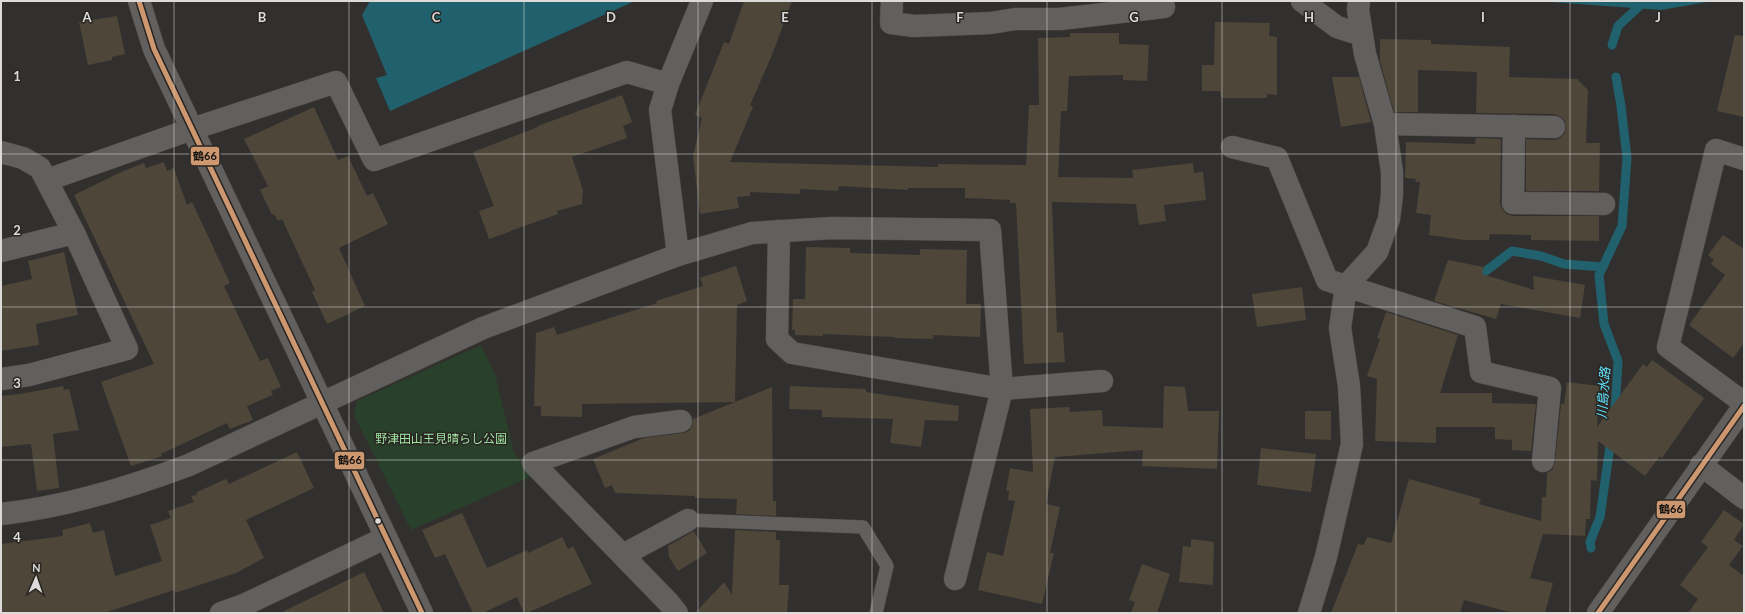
<svg xmlns="http://www.w3.org/2000/svg" width="1745" height="614" font-family="Lato,'Noto Sans JP',sans-serif">
<style>
.green{fill:#29402a}
.water{fill:#21616d}
.lines{fill:none;stroke-linecap:round;stroke-linejoin:round}
.stream{stroke:#21616d;stroke-width:9}
.building{fill:#4d4639}
.lane-casing{stroke:#4d4b49;stroke-width:14}
.street-casing{stroke:#4d4b49;stroke-width:23}
.secondary-casing{stroke:#4d4b49;stroke-width:23}
.lane{stroke:#61605e;stroke-width:13}
.street{stroke:#61605e;stroke-width:22}
.secondary{stroke:#61605e;stroke-width:22}
.bus-1-casing{stroke:#292623;stroke-width:8}
.bus-1{stroke:#cd976f;stroke-width:5}
.grid{fill:none;stroke:#dddbd9;stroke-width:1;stroke-opacity:0.55}
.bus-dot{fill:#dddbd9;stroke:#292623;stroke-width:1.5}
.labels{text-anchor:middle;dominant-baseline:central;stroke-width:3;stroke-linejoin:round;paint-order:stroke}
.park-label{font-size:12px;fill:#9ee59f;stroke:#292623}
.water-label{font-size:13px;font-style:italic;fill:#5fe1fb;stroke:#292623}
.grid-label{font-size:13px;text-anchor:middle;font-weight:bold;fill:#dddbd9;stroke:#292623;stroke-width:3;stroke-linejoin:round;paint-order:stroke}
.line-badge{stroke:#292623;stroke-width:1.5}
.pale-badge-label{font-size:11px;text-anchor:middle;font-weight:bold;fill:#111}
</style>
<rect width="100%" height="100%" fill="#32302e"/>
<polygon class="green" points="481,345 495,374 514,452 522,463 534,475 411,530 354,415 357,401"/>
<g class="water">
<polygon points="370,1 635,1 390,111 376,78 387,75 362,15"/>
<polygon points="1538,1 1713,1 1661,10"/>
</g>
<g class="lines">
<g class="stream">
<polyline points="1612,45 1618,26 1645,1"/>
<polyline points="1486,271 1512,251 1541,256 1564,264 1603,267"/>
<polyline points="1615,412 1618,361 1604,324 1599,275 1622,226 1627,158 1621,106 1616,77"/>
<polyline points="1591,548 1590,542 1600,517 1611,439"/>
</g>
</g>
<g class="building">
<polygon points="744,1 792,1 772,55 750,105 753,107 730,162 938,167 938,164 1026,165 1029,105 1039,105 1038,38 1070,37 1070,33 1119,33 1119,44 1149,45 1147,81 1123,80 1123,75 1069,76 1067,111 1061,111 1058,177 1133,178 1132,170 1193,163 1194,173 1203,172 1206,200 1164,205 1166,221 1139,225 1136,204 1052,202 1057,333 1063,332 1065,362 1024,364 1016,203 1010,203 1010,200 965,198 965,188 908,188 908,190 839,186 838,191 800,189 800,194 750,192 750,196 737,197 739,208 700,214 693,156 702,118 695,115 724,42 729,44"/>
<polygon points="117,16 125,54 112,57 112,60 88,65 79,22"/>
<polygon points="1215,22 1270,23 1269,36 1277,37 1277,95 1267,94 1267,98 1221,98 1220,91 1202,91 1202,65 1214,65"/>
<polygon points="1735,35 1744,36 1744,117 1717,111"/>
<polygon points="1380,39 1431,40 1431,44 1510,47 1509,77 1577,79 1588,90 1586,143 1600,143 1599,191 1526,191 1526,139 1554,140 1560,138 1565,133 1566,128 1565,121 1561,117 1554,114 1476,113 1477,72 1418,70 1418,112 1394,112 1380,61"/>
<polygon points="1332,77 1359,77 1371,122 1341,127"/>
<polygon points="622,95 632,122 623,126 627,138 572,157 583,190 582,204 557,211 558,214 489,239 479,211 494,206 473,152 538,127 538,126"/>
<polygon points="314,107 338,160 348,156 367,196 373,193 388,224 339,248 365,306 327,324 312,292 315,290 282,219 278,221 274,214 272,215 260,190 268,186 244,139"/>
<polygon points="1476,138 1501,139 1500,203 1502,209 1506,214 1513,216 1599,216 1599,241 1531,240 1531,235 1490,234 1489,240 1464,240 1429,235 1431,215 1416,213 1420,182 1415,182 1416,179 1405,178 1406,142 1475,144"/>
<polygon points="164,162 167,171 174,168 187,205 192,202 230,283 224,286 260,361 268,358 281,387 271,391 273,395 247,406 253,420 230,429 227,423 161,454 162,456 131,466 101,382 154,364 74,195 121,172 144,163 146,168"/>
<polygon points="1723,235 1744,249 1744,343 1733,358 1689,325 1725,275 1711,264 1714,260 1708,255"/>
<polygon points="806,247 850,248 850,253 920,255 920,249 967,250 966,304 981,304 980,337 933,335 933,339 895,338 895,337 823,334 823,336 795,335 795,330 792,330 793,299 805,299"/>
<polygon points="64,252 78,315 36,324 39,345 1,351 1,286 32,279 28,261"/>
<polygon points="1448,260 1484,267 1482,274 1534,290 1533,276 1585,285 1580,318 1501,304 1496,319 1434,301"/>
<polygon points="736,266 747,301 737,305 735,402 582,404 582,417 541,416 541,406 534,406 536,333 554,327 557,335 657,303 656,301 703,286 700,278"/>
<polygon points="1302,287 1306,320 1257,327 1252,294"/>
<polygon points="1386,312 1458,335 1440,393 1492,393 1492,403 1536,404 1531,451 1512,450 1512,440 1495,439 1495,427 1436,427 1436,443 1375,441 1377,379 1367,376 1380,339 1377,338"/>
<polygon points="1652,360 1704,398 1662,458 1660,456 1645,476 1598,441 1597,481 1591,480 1590,519 1586,519 1585,536 1543,534 1530,578 1553,583 1545,613 1513,613 1464,600 1460,613 1331,613 1358,544 1364,545 1367,537 1391,543 1409,479 1481,499 1479,504 1541,521 1542,497 1546,497 1547,473 1553,469 1555,462 1561,404 1564,404 1567,382 1599,386 1597,427 1643,364 1647,367"/>
<polygon points="63,386 64,390 69,389 79,430 53,434 59,488 37,491 31,444 1,447 1,396 20,394"/>
<polygon points="790,386 866,389 866,392 959,406 958,421 925,420 921,447 890,443 893,419 822,417 822,410 789,409"/>
<polygon points="1164,386 1185,387 1188,411 1219,411 1217,469 1142,466 1143,450 1055,457 1046,504 1060,507 1050,553 1054,553 1042,604 978,590 987,552 1003,556 1015,501 1008,500 1009,491 1006,491 1010,468 1033,472 1030,409 1069,407 1070,412 1102,410 1103,426 1163,428"/>
<polygon points="772,387 773,501 776,501 776,516 736,514 737,499 695,498 695,496 615,493 612,485 605,488 593,459 644,438 683,433 689,431 692,426 693,419"/>
<polygon points="1305,411 1331,411 1331,440 1305,439"/>
<polygon points="1261,448 1316,454 1311,492 1257,485"/>
<polygon points="297,452 314,488 246,520 264,558 236,573 175,593 174,590 104,613 1,613 1,544 63,536 62,530 90,523 93,533 104,530 115,576 162,561 150,525 171,518 168,511 194,502 191,496 197,495 197,492 226,479 229,484"/>
<polygon points="1724,510 1744,524 1734,540 1743,546 1729,565 1744,576 1744,613 1688,613 1698,599 1680,585 1708,547 1701,542"/>
<polygon points="462,513 487,568 527,550 528,553 562,537 568,549 573,546 592,584 527,613 524,613 517,597 483,613 473,613 445,554 435,558 422,530"/>
<polygon points="735,530 776,532 776,540 780,540 779,585 789,585 787,613 695,613 724,582 732,595"/>
<polygon points="694,531 707,553 678,571 669,557 668,546"/>
<polygon points="1191,539 1214,542 1213,585 1179,582 1183,546 1191,547"/>
<polygon points="1142,564 1170,574 1157,613 1131,613 1135,602 1129,600"/>
<polygon points="364,572 384,613 280,613"/>
</g>
<g class="lines">
<defs>
<polyline id="lane" points="688,520 863,527 887,566 876,613"/>
<g id="street">
<polyline points="892,1 891,23 914,26 991,23 1015,19 1060,19 1164,7"/>
<polyline points="1302,1 1337,27 1362,35"/>
<polyline points="1385,124 1554,127"/>
<polyline points="1514,126 1513,203 1604,204"/>
<polyline points="1232,147 1277,158 1327,280 1475,327 1481,372 1550,388 1543,461"/>
<polyline points="1,152 23,158 40,168 74,233 127,349 29,375 1,379"/>
<polyline points="1744,159 1716,150 1668,347 1744,403"/>
<polyline points="47,180 192,129 336,82 374,160 627,72 668,84"/>
<polyline points="779,231 777,339 792,353 1002,389 1102,381"/>
<polyline points="1,251 74,233"/>
<polyline points="678,255 660,110 668,84 702,1"/>
<polyline points="1701,465 1744,498"/>
<path d="M1,514c65,-7 127,-26 188,-49l294,-137 195,-73 74,-22 80,-5 158,2 12,159 -47,190"/>
<polyline points="623,555 688,520"/>
<polyline points="221,613 246,604 385,538"/>
<polyline points="677,613 669,603 533,463 634,427 681,421"/>
<polyline points="1309,613 1326,557 1352,444 1349,386 1340,328 1346,286 1377,252 1389,219 1392,195 1392,172 1385,124 1365,54 1358,10 1359,1"/>
</g>
<g id="secondary">
<polyline points="139,1 154,49 422,613"/>
<polyline points="1598,613 1744,406"/>
</g>
</defs>
<use href="#lane" class="lane-casing"/>
<use href="#street" class="street-casing"/>
<use href="#secondary" class="secondary-casing"/>
<use href="#lane" class="lane"/>
<use href="#street" class="street"/>
<use href="#secondary" class="secondary"/>
<defs>
<g id="bus-1">
<polyline points="139,1 154,49 422,613"/>
<polyline points="1598,613 1744,406"/>
</g>
</defs>
<use href="#bus-1" class="bus-1-casing"/>
<use href="#bus-1" class="bus-1"/>
</g>
<path class="grid" d="M174,1v612M349,1v612M524,1v612M698,1v612M872,1v612M1047,1v612M1222,1v612M1396,1v612M1570,1v612M1,154h1743M1,307h1743M1,460h1743"/>
<circle class="bus-dot" cx="378" cy="521" r="3.5"/>
<g class="labels">
<g class="park-label">
<text x="441" y="438">野津田山王見晴らし公園</text>
</g>
<g class="water-label">
<text transform="translate(1603 393) rotate(-86)">川島水路</text>
</g>
</g>
<g class="grid-label">
<text x="87" y="22">A</text>
<text x="262" y="22">B</text>
<text x="436" y="22">C</text>
<text x="611" y="22">D</text>
<text x="785" y="22">E</text>
<text x="960" y="22">F</text>
<text x="1134" y="22">G</text>
<text x="1309" y="22">H</text>
<text x="1483" y="22">I</text>
<text x="1658" y="22">J</text>
<text x="17" y="81">1</text>
<text x="17" y="235">2</text>
<text x="17" y="388">3</text>
<text x="17" y="542">4</text>
</g>
<g class="line-badge">
<rect x="190" y="146" width="30" height="20" rx="4" fill="#cd976f"/>
<rect x="334" y="451" width="31" height="19" rx="4" fill="#cd976f"/>
<rect x="1656" y="500" width="30" height="19" rx="4" fill="#cd976f"/>
</g>
<g class="pale-badge-label">
<text x="205" y="160">鶴66</text>
<text x="350" y="464">鶴66</text>
<text x="1671" y="513">鶴66</text>
</g>
<rect width="1745" height="614" fill="none" stroke="#dddbd9" stroke-width="4"/>
<g transform="translate(36 578) rotate(2)" stroke="#292623" stroke-width="3" paint-order="stroke">
<path d="M0-3L7 15L0 10L-7 15Z" fill="#dddbd9"/>
<text y="-6" font-size="11" font-weight="bold" text-anchor="middle" fill="#dddbd9">N</text>
</g>
</svg>
